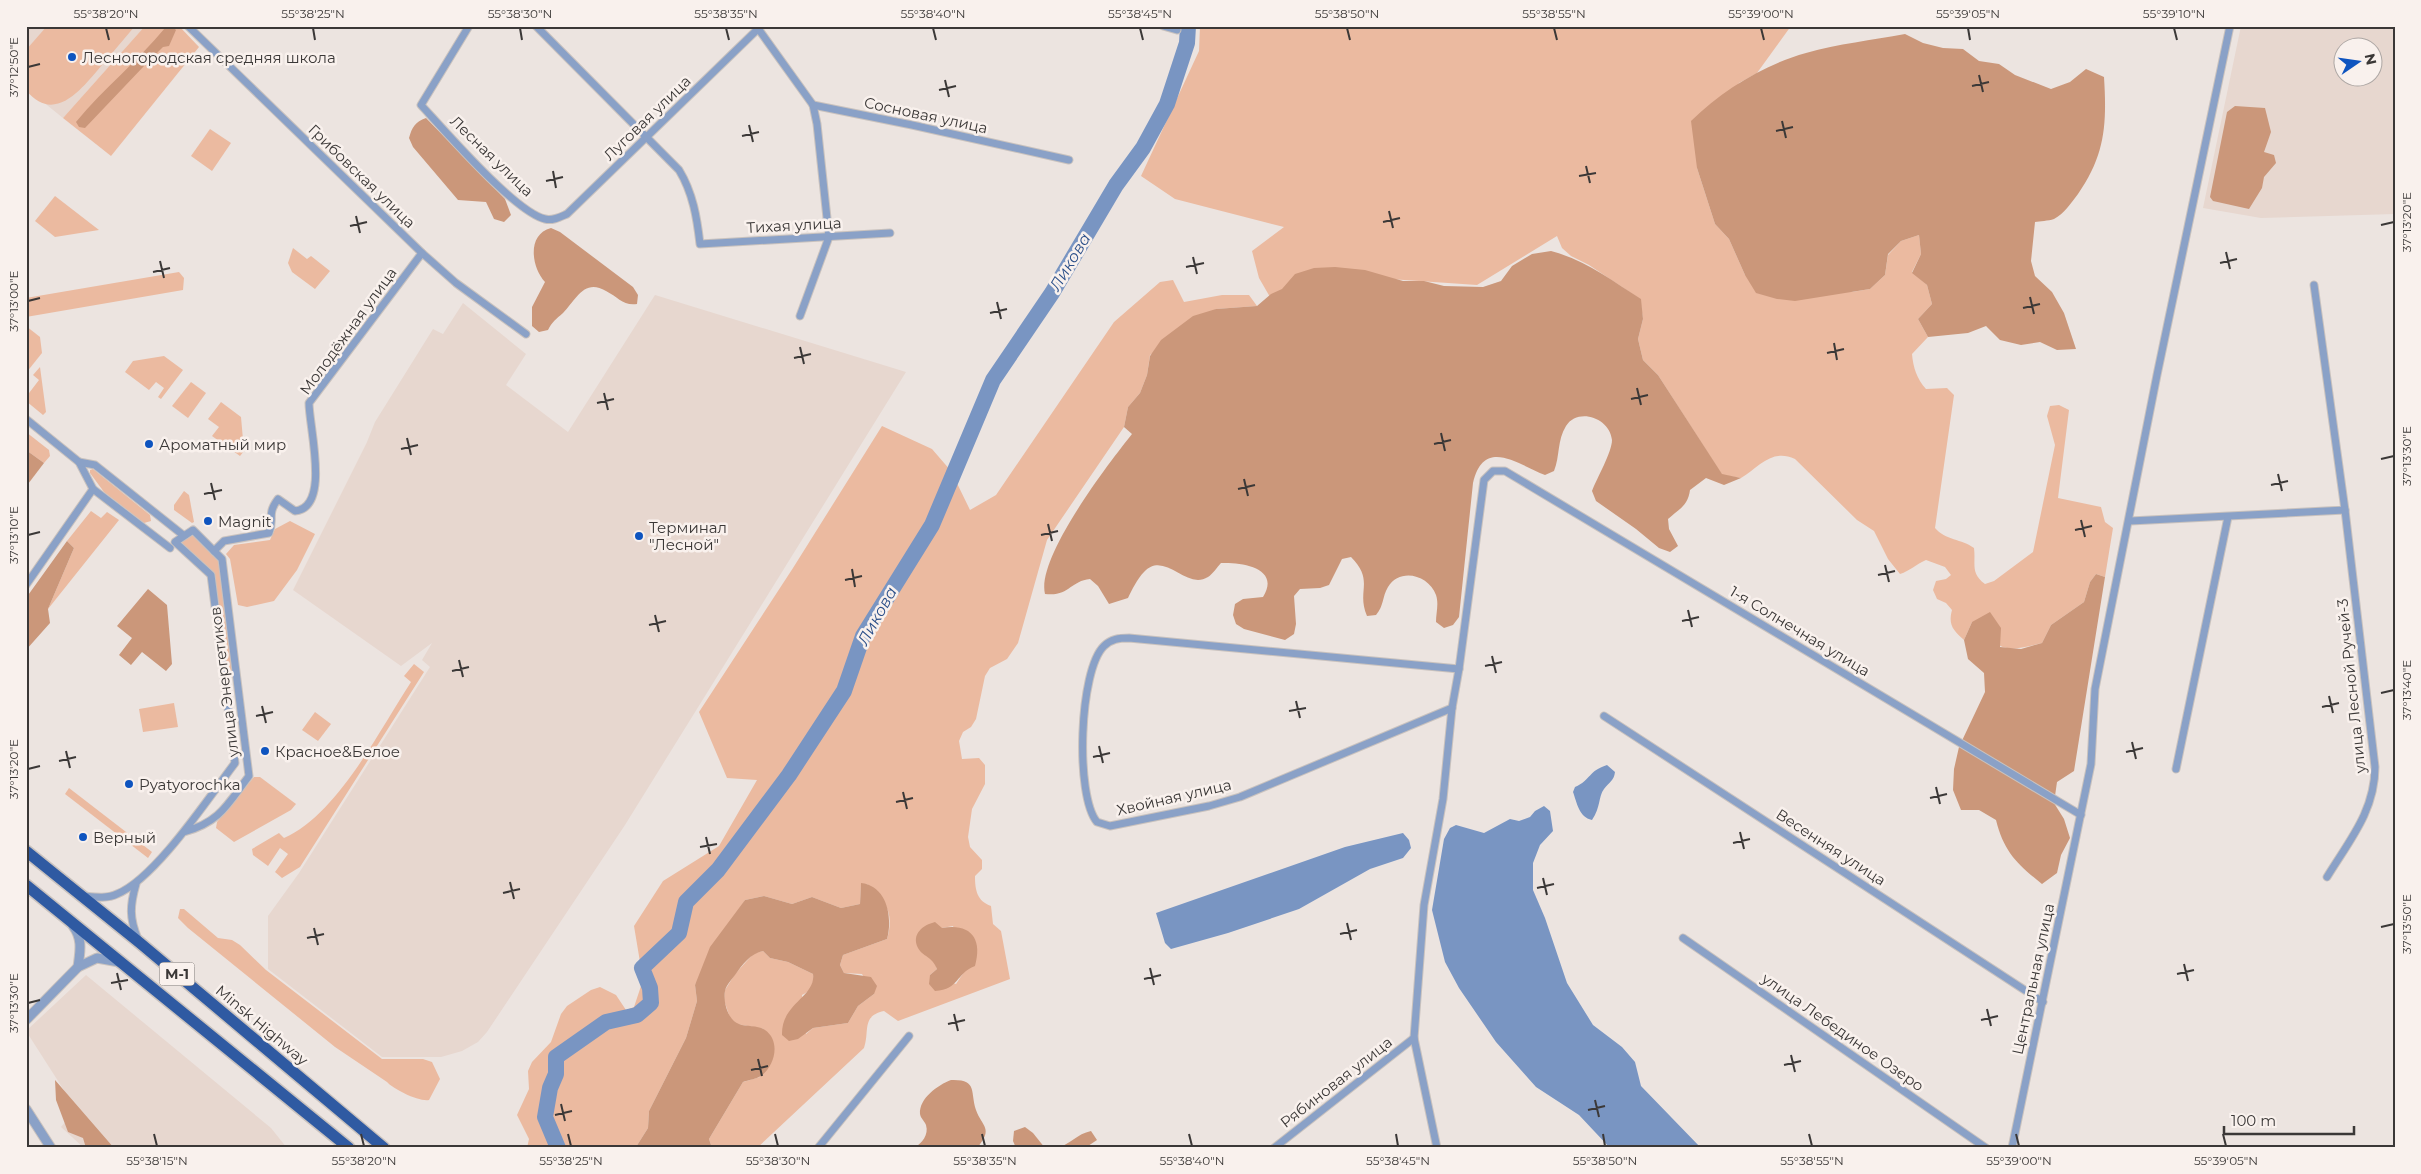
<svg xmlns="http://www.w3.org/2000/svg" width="2421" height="1174" font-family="Montserrat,sans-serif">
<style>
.built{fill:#e7d7cf;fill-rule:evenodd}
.green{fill:#ebbaa0;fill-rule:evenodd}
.forest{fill:#cb977a}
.water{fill:#7995c2}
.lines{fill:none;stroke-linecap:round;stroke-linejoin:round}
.river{stroke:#7995c2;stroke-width:16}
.minor-casing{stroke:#c9c2be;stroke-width:9}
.tertiary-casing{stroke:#c9c2be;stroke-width:11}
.trunk-casing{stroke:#c9c2be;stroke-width:14}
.minor{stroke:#8aa1c7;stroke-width:7}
.tertiary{stroke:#8aa1c7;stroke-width:9}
.trunk{stroke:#2f5aa2;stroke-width:11}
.ticks{fill:none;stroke:#3b3837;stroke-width:2}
.poi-dot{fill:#0e54bf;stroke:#f9f1ed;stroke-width:2}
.labels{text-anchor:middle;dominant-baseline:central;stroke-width:5;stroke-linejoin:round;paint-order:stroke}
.shield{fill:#f9f1ed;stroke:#74706e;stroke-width:1}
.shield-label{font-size:14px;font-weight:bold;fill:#3b3837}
.poi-label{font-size:15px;fill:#3b3837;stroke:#f9f1ed;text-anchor:start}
.street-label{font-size:15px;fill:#3b3837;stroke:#f9f1ed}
.water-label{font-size:16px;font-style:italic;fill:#2b4f89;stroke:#f9f1ed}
.neatline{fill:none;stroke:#3b3837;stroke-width:2}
.ticks-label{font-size:12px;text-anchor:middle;fill:#3b3837}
</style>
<rect width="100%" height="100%" fill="#ece4e0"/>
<g class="built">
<polygon points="26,26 145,26 63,118 26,88"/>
<path d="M2241,26h154v188l-134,4 -58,-10zM2344,48h30v30h-30z"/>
<polygon points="655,295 906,372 625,825 487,1032 478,1042 462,1051 441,1057 382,1057 268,969 268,916 299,873 430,667 422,660 432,643 401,666 293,590 367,442 375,422 433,329 443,334 463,303 526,354 506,385 568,432"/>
<polygon points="86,975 271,1128 287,1148 84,1148 61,1127 76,1109 26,1031"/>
</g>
<g class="green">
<path d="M47,26h88c-11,13 -22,26 -33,39 -19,22 -47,61 -76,25v-40z"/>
<polygon points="145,26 179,26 199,47 111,156 63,118"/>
<path d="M1200,26h591l-34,47 -18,10 -42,85 18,56 14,15 16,36 107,17 18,-3 15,-14 3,-20 13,-14 18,-6 2,19 -9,18 15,13 5,19 -14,15 10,18 -16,17c1,13 5,25 14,35l21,-1 7,7 -19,133c10,12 27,11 39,20 2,16 -4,25 11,36l9,-3 39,-29 22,-107 -8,-29 3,-10 9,-1 10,5 -11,88 43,9 4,15 8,6 -8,49 -9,-3 -6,8 -6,20 -33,23 -9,18c-41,11 -41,6 -70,-21l-8,18c-11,-10 -16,-15 -12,-30l-6,-7 -9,-4 -4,-9 3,-9 10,-2 5,-4 -6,-8 -19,-7c-10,4 -16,11 -26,14l-12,-15 -14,-28 -17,-11 -62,-61c-23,-11 -36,8 -54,19l-19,-3 -64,-100 -15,-15 -5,-21 5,-20 -3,-20 -51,-34 -18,-9 -9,-8 -5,-12 -80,49 -160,-11 -47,23 -11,-19 -7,-27 32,-24 -109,-28 -34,-23 58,-125z"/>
<polygon points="210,129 231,143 212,171 191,156"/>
<polygon points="55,196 99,230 55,237 35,221"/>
<polygon points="293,248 307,259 311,256 330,271 315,289 292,272 288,263"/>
<polygon points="179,272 184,278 183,290 26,317 26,298"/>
<path d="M1173,280l11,22 38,-7h27l8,11 -41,3 -66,46 -3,20 -7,18 -12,14 -4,20 -77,113 -29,103 -11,16 -17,9 -5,8 -9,43 -5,8 -8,5 -4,9 3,18 17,-1 6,7v19l-13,25 -4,28 2,10 12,13v9l-7,7c0,14 2,25 16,30l2,18 8,7 9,48 -112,42 -14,-10c-23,5 -14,20 -20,37l-107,100h-45l-3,-9 34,-57 17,-5 4,-48 -27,-5 -7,-6 -6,-18 1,-10 10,-16 19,-21 9,-2 7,7 18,4 25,12c1,11 -1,16 -11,21l4,39 7,-6 35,-5 10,-17 16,-12 -12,-20 -18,-1 -4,-8 3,-10 44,-16c8,-27 -2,-38 -20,-55h-6l-1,20 -19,4 -29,-11 -20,7 -28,-8 -19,4 -50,85 2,16 -11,37 -37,73 -1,17 -12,19 3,1h-112l2,-9 -12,-24 12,-26 -1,-18 4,-9 19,-20 10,-28 6,-8 24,-16 9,-3 16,8 10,15 8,-3 9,-27 -9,-54 29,-45 56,-35 38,-66 -30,-2 -28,-66 94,-144 89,-142 50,23 19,22 19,39 26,-15 118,-173 46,-40zM953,926l13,43 -10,15 -26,-9 7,-6 -3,-9 8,-32z"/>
<polygon points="26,326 40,337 42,353 26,373"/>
<polygon points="164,356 183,370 161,399 158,397 164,388 156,382 149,390 125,372 133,361"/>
<polygon points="40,367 46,412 43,415 26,401 26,397 39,380 33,375"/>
<polygon points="191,382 206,393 188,418 172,406"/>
<polygon points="221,402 241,417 244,451 240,456 212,436 219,427 208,419"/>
<polygon points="26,432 49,450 50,456 44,463 26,450"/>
<polygon points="93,469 150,515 151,521 144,523 104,492 90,473 90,470"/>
<polygon points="184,491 189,495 194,522 192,523 174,510 174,505"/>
<polygon points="91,511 101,518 107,512 119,520 48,609 74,548 67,541"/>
<polygon points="290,521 315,534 297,570 274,601 247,607 238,605 230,559 226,554 234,545 270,540 275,529"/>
<polygon points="193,534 219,561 233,673 226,674 214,573 181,543 185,537"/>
<path d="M414,664l10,8 -124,195 -18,11 -7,-6 13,-18 -8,-6 -12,18 -15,-11 -1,-6 27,-16 5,5c53,-23 95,-107 127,-156l-7,-6z"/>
<polygon points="174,703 178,727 143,732 139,709"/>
<polygon points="315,712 331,724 318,741 302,730"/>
<polygon points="254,777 260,777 296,804 291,810 234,842 216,828 217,822"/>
<polygon points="69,788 152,852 148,858 65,794"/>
<path d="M180,909h4l34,29 14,2 8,5 26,25 116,89h41l9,3 8,17 -11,21c-10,2 -36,-11 -42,-18l-52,-35 -147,-119 -10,-10z"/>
</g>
<g class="forest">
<path d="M173,27l3,3 -7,16 -6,1 -19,19 -59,62 -6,-1 -3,-5c28,-34 62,-61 89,-94z"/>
<path d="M1905,34l18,9 20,5 20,1 16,12 20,3 16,11 36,14 19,-7 16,-13 18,8c3,48 1,78 -26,117 -7,9 -14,20 -24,25 -6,2 -14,2 -19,3l-4,39 4,15 17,16 12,21 12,36 -19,1 -17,-8 -19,3 -21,-5 -14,-14 -18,7 -40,4 -10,-18 14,-15 -5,-19 -15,-12 9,-19 -2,-19 -18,6 -13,13 -3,21 -15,14 -75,12 -18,-2 -21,-6 -11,-18 -16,-36 -14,-15 -18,-56 -6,-47c32,-31 72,-56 115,-68 32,-9 66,-13 99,-19z"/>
<polygon points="2235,106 2265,108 2271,132 2264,152 2274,155 2276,163 2264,177 2262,188 2249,209 2213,201 2210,197 2227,112"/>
<path d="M426,118l79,81 6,16 -7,7 -10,-3 -8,-17 -28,-2 -45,-53 -4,-9c3,-11 6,-16 17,-20z"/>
<path d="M551,228l9,4 73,55 5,8 -1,9c-14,2 -19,-7 -31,-13 -22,-13 -30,9 -43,22 -7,6 -11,9 -15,17l-9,2 -7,-6v-19l13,-25c-14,-15 -18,-48 6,-54z"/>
<path d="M1551,251c34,9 60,29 90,48l2,20 -5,20 5,21 15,15 64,99 19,4 -17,7 -18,-7 -16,12c-2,16 -11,19 -22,29l1,10 9,17 -8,6 -11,-4 -23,-19 -40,-28 -4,-10c5,-13 20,-39 20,-51 -2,-22 -34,-33 -46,-14 -9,14 -6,31 -12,45l-9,4c-28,-11 -61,-38 -72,8l-14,134 -6,8 -9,3 -8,-6c0,-9 3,-18 0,-27 -7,-20 -36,-28 -48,-8 -6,10 -4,19 -12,28l-9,1c-11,-25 8,-35 -16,-59l-9,2 -13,26 -9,3 -20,1 -6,7 2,28 -2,10 -9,6 -41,-11 -8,-5 -3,-9 2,-11 8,-5 20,-2c18,-29 -21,-35 -42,-34 -4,4 -8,11 -13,14 -22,14 -43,-27 -64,-5 -7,7 -12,18 -16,26l-19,6 -11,-18 -8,-7c-20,2 -21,18 -45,15 -9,-36 63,-130 87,-160l-8,-7 4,-20 12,-14 7,-18 3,-19 11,-16 32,-24 23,-7 41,-3 14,-12 11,-5 13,-15 19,-6 21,-1 30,3 38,11h21l20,5 39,1 18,-6 11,-15 20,-12z"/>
<polygon points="26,450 44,463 28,484 26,482"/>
<polygon points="67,541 74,548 48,609 50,623 26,650 26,598"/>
<path d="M2096,574l9,3 -31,194 -17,11 -3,21 10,16 6,19 -9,17 -4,18 -15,11c-25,-20 -38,-32 -46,-64l-17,-10h-18l-8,-20 1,-21 5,-22 26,-55 -1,-19 -16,-14 -4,-19 8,-18 18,-10 11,16 -1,19 21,2 21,-6 9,-18 33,-23 6,-20z"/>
<polygon points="148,589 167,605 172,664 166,671 142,652 131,665 119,655 132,638 117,626"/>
<path d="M861,883c26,3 32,34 26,56l-44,16 -3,10 4,8 27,4 6,9 -3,8 -16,12 -10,17 -35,5 -15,11 -9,2 -7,-6c-1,-32 34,-38 31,-61l-25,-12 -18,-4 -7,-7c-12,2 -21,14 -28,24 -4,5 -9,11 -10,16 -2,11 3,29 14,33 8,3 19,1 26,6 16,11 10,36 -4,46 -5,3 -13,4 -18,6l-34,57 3,9 -76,-1 12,-19 1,-17 37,-73 11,-37 -2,-16 15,-38 35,-47 19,-4 28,8 20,-7 29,11 19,-4z"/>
<path d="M935,922l7,6c28,-5 41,10 33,38 -20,8 -15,23 -40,25l-6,-7 1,-9 7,-6c-5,-13 -14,-12 -19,-21 -7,-14 5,-23 17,-26z"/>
<polygon points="55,1080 114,1148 86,1148 83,1138 68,1132 56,1100"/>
<path d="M951,1080c27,-1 19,12 25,30 6,17 18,18 1,38h-63c8,-5 15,-13 12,-23 -2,-5 -5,-6 -6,-11 -1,-16 18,-29 31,-34z"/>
<polygon points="1025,1127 1033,1133 1045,1148 1016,1148 1013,1141 1014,1131"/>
<path d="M1091,1131l6,9 -12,8h-27c12,-4 19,-14 33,-17z"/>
</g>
<g class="water">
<path d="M1607,765l8,7c-1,9 -6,10 -11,17 -6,8 -3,18 -12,31 -13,-3 -15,-17 -19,-28l2,-5c16,-7 13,-16 32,-22z"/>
<polygon points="1544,806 1550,811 1553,831 1540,845 1533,863 1533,890 1545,918 1567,983 1593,1025 1622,1047 1635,1062 1641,1086 1701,1148 1610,1148 1579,1115 1536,1087 1496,1042 1459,988 1445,962 1432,910 1444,839 1450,828 1456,825 1484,833 1510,819 1519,821 1530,817 1535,811"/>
<polygon points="1403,833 1409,840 1411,848 1403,858 1370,869 1299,909 1228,933 1171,949 1165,943 1156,913 1345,847"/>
</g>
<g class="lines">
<polyline class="river" points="558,1148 545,1117 550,1088 556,1074 556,1057 606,1022 637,1015 651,1003 650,988 642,968 679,933 686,902 718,870 789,775 844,691 863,636 932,525 993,380 1052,293 1116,185 1143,148 1167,104 1187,43 1188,26"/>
<defs>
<g id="minor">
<polyline points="188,26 422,253 456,283 526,334"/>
<path d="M469,26l-48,79c24,26 94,107 124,114 8,2 15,-2 22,-5l194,-188"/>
<path d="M536,26l143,144c14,23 18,48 21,74l190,-11"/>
<polyline points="1163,26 1177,30"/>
<polyline points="757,27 813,105 817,124 829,237 800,316"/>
<polyline points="813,105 912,125 1069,160"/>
<polyline points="26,419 79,462 93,489 170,548"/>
<polyline points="79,462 95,465 183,535"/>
<polyline points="2130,521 2345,510 2314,285"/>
<path d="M214,551l10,-10 45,-8c6,-15 -3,-18 9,-34l17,12c36,-3 14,-84 14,-108l113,-150"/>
<polyline points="26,585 93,489"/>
<path d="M1452,708l-212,89 -31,9 -99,20 -13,-4c-22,-26 -18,-152 7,-176 7,-7 15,-8 25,-8l330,31"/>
<polyline points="1604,716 2043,1002"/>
<polyline points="2176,769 2228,517"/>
<path d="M2327,877c22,-36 48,-66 48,-110l-30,-257"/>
<path d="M136,884c-6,21 -7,34 2,55"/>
<path d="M83,896c11,1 24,3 34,-2 38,-15 92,-97 118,-131l-24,-188 -36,-33 18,-12 29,29 27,217c-22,29 -29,46 -65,56"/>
<polyline points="1683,938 1986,1148"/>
<polyline points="818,1148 909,1036"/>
<polyline points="1274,1148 1414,1038"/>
<polyline points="1437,1148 1414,1038 1424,905 1443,799 1452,708 1459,669 1484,480 1493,471 1505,471 2081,815"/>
<polyline points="2012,1148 2091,764 2095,689 2157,375 2230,26"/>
</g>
<g id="tertiary">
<path d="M73,926c10,13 7,26 5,41"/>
<polyline points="26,1020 78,967 97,958 119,962"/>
<polyline points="26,1109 51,1148"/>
</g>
<g id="trunk">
<polyline points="26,851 140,943 384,1148"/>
<polyline points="26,885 349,1148"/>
</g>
</defs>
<use href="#minor" class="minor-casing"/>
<use href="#tertiary" class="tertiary-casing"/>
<use href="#trunk" class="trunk-casing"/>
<use href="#minor" class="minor"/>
<use href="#tertiary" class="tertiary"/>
<use href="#trunk" class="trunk"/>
</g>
<path class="ticks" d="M106,28l3,12M313,28l2,12M520,28l2,12M726,28l3,12M933,28l3,12M1140,28l3,12M1347,28l3,12M1554,28l3,12M1761,28l3,12M1968,28l2,12M2174,28l3,12M28,67l12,-3M1979,75l4,17M945,80l4,17M1972,86l17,-4M939,90l17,-4M1782,121l4,17M749,125l4,17M1776,131l17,-4M742,136l17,-4M1586,166l4,17M553,171l3,17M1579,176l17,-3M546,181l17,-4M1389,211l4,17M356,216l4,17M1383,222l17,-4M2381,225l13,-3M350,226l17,-4M2226,252l4,17M1193,257l4,17M160,261l4,17M2220,263l17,-4M1186,267l18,-4M153,272l17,-4M2030,297l4,17M28,301l12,-3M997,302l4,17M2023,308l17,-4M990,313l17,-4M1834,343l3,17M800,347l4,17M1827,353l17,-4M794,358l17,-4M1637,388l4,17M604,393l4,17M1631,399l17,-4M597,403l17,-4M1441,433l4,18M407,438l4,17M1434,444l17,-4M401,449l17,-4M2381,459l13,-3M2278,474l4,17M1244,479l4,17M211,483l4,17M2271,485l17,-4M1238,489l17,-4M204,494l18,-4M2081,520l4,17M1048,524l4,17M2075,530l17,-4M28,535l12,-3M1041,535l17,-4M1885,565l4,17M852,569l3,18M1878,575l17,-4M845,580l17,-4M1688,610l4,17M655,615l4,17M1682,621l17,-4M649,625l17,-4M1492,656l4,17M459,660l4,17M1485,666l17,-4M452,671l17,-4M2381,693l13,-3M2329,696l4,17M1296,701l4,17M262,706l4,17M2322,707l17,-4M1289,711l17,-3M256,716l17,-4M2132,742l4,17M1099,746l4,17M66,751l4,17M2126,752l17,-4M1093,757l17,-4M59,761l17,-4M28,769l12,-3M1936,787l4,17M903,792l4,17M1930,798l17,-4M896,802l17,-4M1740,832l4,17M706,837l4,17M1733,843l17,-4M700,847l17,-3M1543,878l4,17M510,882l4,17M1537,888l17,-4M503,893l17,-4M1347,923l4,17M2381,927l13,-3M314,928l4,17M1340,934l17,-4M307,938l17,-4M2184,964l4,17M1150,968l4,17M117,973l4,17M2177,974l17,-4M1144,979l17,-4M111,983l17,-3M28,1003l12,-3M1987,1009l4,17M954,1014l4,17M1981,1020l17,-4M948,1024l17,-4M1791,1055l4,17M758,1059l4,17M1784,1065l17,-4M751,1070l17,-4M1595,1100l4,17M561,1104l4,17M1588,1110l17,-4M555,1115l17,-4M154,1134l3,12M361,1134l3,12M568,1134l3,12M775,1134l3,12M982,1134l3,12M1189,1134l3,12M1396,1134l2,12M1603,1134l2,12M1809,1134l3,12M2016,1134l3,12M2223,1134l3,12"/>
<g class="poi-dot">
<circle cx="72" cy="57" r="5"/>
<circle cx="149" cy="444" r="5"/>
<circle cx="208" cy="521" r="5"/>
<circle cx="639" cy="536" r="5"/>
<circle cx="265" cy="751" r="5"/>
<circle cx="129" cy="784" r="5"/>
<circle cx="83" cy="837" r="5"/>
</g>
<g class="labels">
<rect class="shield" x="159.5" y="962.5" width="35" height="23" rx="4"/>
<g class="shield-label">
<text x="177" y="974">М-1</text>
</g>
<g class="poi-label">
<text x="82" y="57">Лесногородская средняя школа</text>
<text x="159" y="444">Ароматный мир</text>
<text x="218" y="521">Magnit</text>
<text x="649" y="527">Терминал<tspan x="649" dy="17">"Лесной"</tspan></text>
<text x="275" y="751">Красное&amp;Белое</text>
<text x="139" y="784">Pyatyorochka</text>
<text x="93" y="837">Верный</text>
</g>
<g class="street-label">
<text transform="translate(926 115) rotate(12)">Сосновая улица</text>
<text transform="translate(647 118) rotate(-44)">Луговая улица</text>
<text transform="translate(492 156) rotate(44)">Лесная улица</text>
<text transform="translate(362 176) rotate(44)">Грибовская улица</text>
<text transform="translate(794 225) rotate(-3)">Тихая улица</text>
<text transform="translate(348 331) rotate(-54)">Молодёжная улица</text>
<text transform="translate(1800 631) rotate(31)">1-я Солнечная улица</text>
<text transform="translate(224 682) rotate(-97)">улица Энергетиков</text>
<text transform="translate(2351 686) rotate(-96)">улица Лесной Ручей-3</text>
<text transform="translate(1174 797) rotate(-13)">Хвойная улица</text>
<text transform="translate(1831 847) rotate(33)">Весенняя улица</text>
<text transform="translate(2033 979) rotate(-78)">Центральная улица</text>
<text transform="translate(262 1025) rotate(40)">Minsk Highway</text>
<text transform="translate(1843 1032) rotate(35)">улица Лебединое Озеро</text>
<text transform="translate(1336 1082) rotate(-38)">Рябиновая улица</text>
</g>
<g class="water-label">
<text transform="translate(1070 262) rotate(-59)">Ликова</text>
<text transform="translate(877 616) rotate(-61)">Ликова</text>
</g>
</g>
<rect width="2421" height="1174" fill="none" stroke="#f9f1ed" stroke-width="55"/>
<g transform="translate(2358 62) rotate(77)"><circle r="24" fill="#f9f1ed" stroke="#ada7a4"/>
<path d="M0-4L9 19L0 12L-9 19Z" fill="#0e54bf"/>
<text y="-8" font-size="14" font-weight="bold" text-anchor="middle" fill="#3b3837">N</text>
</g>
<path d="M2224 1126v8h130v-8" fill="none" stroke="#3b3837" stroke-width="2.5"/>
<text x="2231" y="1126" font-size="15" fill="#3b3837" stroke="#f9f1ed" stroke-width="4" paint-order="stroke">100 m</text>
<rect x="28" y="28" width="2366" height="1118" class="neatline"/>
<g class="ticks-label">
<text x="106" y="18">55°38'20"N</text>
<text x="313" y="18">55°38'25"N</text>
<text x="520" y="18">55°38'30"N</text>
<text x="726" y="18">55°38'35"N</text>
<text x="933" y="18">55°38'40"N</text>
<text x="1140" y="18">55°38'45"N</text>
<text x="1347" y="18">55°38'50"N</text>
<text x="1554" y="18">55°38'55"N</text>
<text x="1761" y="18">55°39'00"N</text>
<text x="1968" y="18">55°39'05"N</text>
<text x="2174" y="18">55°39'10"N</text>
<text transform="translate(14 67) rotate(-90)" y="4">37°12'50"E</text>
<text transform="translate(2407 222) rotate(-90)" y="4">37°13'20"E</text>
<text transform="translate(14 301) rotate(-90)" y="4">37°13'00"E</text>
<text transform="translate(2407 456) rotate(-90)" y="4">37°13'30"E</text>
<text transform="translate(14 535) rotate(-90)" y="4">37°13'10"E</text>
<text transform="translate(2407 690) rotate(-90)" y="4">37°13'40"E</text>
<text transform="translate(14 769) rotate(-90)" y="4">37°13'20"E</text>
<text transform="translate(2407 924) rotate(-90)" y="4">37°13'50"E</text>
<text transform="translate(14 1003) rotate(-90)" y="4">37°13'30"E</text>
<text x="157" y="1165">55°38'15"N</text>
<text x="364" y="1165">55°38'20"N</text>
<text x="571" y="1165">55°38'25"N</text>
<text x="778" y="1165">55°38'30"N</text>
<text x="985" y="1165">55°38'35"N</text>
<text x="1192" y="1165">55°38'40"N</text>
<text x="1398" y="1165">55°38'45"N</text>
<text x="1605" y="1165">55°38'50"N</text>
<text x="1812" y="1165">55°38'55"N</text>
<text x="2019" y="1165">55°39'00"N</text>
<text x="2226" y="1165">55°39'05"N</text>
</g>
</svg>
